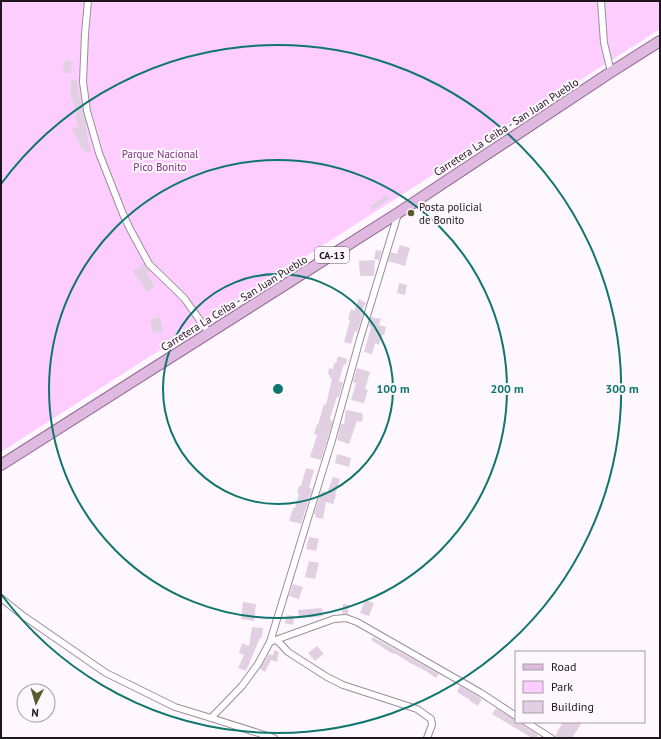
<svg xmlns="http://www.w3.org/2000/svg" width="661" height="739" font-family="'PT Sans',sans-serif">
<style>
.green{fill:#fecdff}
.building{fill:#e1d0e1}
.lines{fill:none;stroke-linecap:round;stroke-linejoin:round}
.street-casing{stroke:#9d8d9d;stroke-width:8}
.primary-casing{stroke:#8e628f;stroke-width:12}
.street{stroke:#fff;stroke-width:6}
.primary{stroke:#e0b9e1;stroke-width:10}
.ring{fill:none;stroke:#0f766e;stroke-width:2}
.poi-dot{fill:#565c2b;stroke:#fef7fe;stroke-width:1.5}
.labels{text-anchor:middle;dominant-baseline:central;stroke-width:4;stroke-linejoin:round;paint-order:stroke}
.shield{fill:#fef7fe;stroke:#605a60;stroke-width:1}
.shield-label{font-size:10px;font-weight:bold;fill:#1d171d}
.street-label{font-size:11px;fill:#1d171d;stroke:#fef7fe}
.park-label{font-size:11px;fill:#803184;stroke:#fef7fe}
.poi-label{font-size:11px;fill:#1d171d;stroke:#fef7fe;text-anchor:start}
.centre{fill:#0f766e;stroke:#fef7fe;stroke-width:2}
.ring-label{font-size:12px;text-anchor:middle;font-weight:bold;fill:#0f766e;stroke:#fef7fe;stroke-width:4;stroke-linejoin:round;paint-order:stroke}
</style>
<rect width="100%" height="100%" fill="#fef7fe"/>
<polygon class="green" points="1,1 660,1 660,29 1,452"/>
<g class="building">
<polygon points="65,60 73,61 70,74 62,72"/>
<polygon points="71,80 77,80 78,90 81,99 80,100 86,123 87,133 86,133 91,152 85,153 84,147 80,148 77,136 75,137 72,128 78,126 75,114 76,114 74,104 70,95 71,94"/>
<polygon points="386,195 389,199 373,210 370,206"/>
<polygon points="400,245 410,248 405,266 388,261 391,252 397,254"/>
<polygon points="376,250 382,251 379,260 374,259"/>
<polygon points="375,260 374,276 360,276 359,261"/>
<polygon points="144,264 150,271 147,273 155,286 147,292 133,271"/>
<polygon points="399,283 407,285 405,295 397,293"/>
<polygon points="359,299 366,303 361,313 363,313 360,323 357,332 355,331 351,344 344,342 350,320 348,319 351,309 354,311"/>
<polygon points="160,317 163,332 153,333 150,319"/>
<polygon points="371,317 381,319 379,325 386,327 384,335 382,335 379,345 375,343 372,354 364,352 371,327 369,326"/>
<polygon points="338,356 347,359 346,365 344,364 342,370 339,382 343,382 339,397 337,397 330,418 330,420 333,421 321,460 310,457 317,435 314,434 317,424 318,425 324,404 326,405 332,379 330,378 330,375 328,374 329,368 333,369 334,363 336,363"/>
<polygon points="357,368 370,372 365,389 368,390 364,403 351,400 356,383 353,382"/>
<polygon points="346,410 362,413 362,414 363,415 362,422 357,421 349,444 337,440 341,424 344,424"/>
<polygon points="337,454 351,458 349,467 335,463"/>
<polygon points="306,468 314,470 309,488 312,489 301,524 289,521 293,508 295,508 299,493 297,493 299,486 301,486"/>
<polygon points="333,477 340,479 335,495 336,495 333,504 326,502 323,519 315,517 316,514 314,514 321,492 322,492 323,491 327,493"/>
<polygon points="309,537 319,539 316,551 306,549"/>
<polygon points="309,561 319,563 315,579 305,577"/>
<polygon points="293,584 303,587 299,599 289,596"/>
<polygon points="365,600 374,603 369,616 360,613"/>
<polygon points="243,602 256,604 254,621 241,619"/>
<polygon points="343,604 349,605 348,614 342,614"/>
<polygon points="322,608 323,616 310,618 310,617 299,618 298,610"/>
<polygon points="287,615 294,616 293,625 285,623"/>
<polygon points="252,627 263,628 262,638 260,638 246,671 238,668 244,655 239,653 242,643 249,646"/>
<polygon points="373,637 439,674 436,678 426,671 412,664 394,653 393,654 371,640"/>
<polygon points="317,646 324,654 315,661 308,653"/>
<polygon points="274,650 279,652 277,662 271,660 265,672 260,669 269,654 273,655"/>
<polygon points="460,686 482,699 478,706 470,701 470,700 457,692"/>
<polygon points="496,708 516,720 516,722 522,723 524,726 538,735 536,738 532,738 492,714"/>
<polygon points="563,722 577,722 581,724 572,738 555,738 555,736"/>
</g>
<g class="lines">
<defs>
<g id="street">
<polyline points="88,1 85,34 83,82 87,111 99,153 123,214 130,229 149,264 184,298 209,333"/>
<polyline points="601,1 604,43 611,72"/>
<polyline points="1,598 22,615 106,673 175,707 211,718 274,738"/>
<polyline points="277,640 288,652 327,677 343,685 417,709 431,719 432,725 427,738"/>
<polyline points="270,642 334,619 346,618 357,622 481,693 516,716"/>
<polyline points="211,718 242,686 258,664 270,642 332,440 360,339 398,214"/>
<polyline points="526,722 551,738"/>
</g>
<polyline id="primary" points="1,465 398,213 611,72 660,41"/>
</defs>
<use href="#street" class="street-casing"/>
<use href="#primary" class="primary-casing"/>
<use href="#street" class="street"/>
<use href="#primary" class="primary"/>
</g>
<g class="ring">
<circle cx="278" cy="389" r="115"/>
<circle cx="278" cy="389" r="229"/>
<path d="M1 184A344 344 0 1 1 1 594"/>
</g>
<circle class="poi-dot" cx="411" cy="213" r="4"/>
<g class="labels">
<rect class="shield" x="315" y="247" width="34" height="16" rx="3"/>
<g class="shield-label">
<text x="332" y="255">CA-13</text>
</g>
<g class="street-label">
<text transform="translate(506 127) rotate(-33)">Carretera La Ceiba - San Juan Pueblo</text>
<text transform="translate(234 303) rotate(-32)">Carretera La Ceiba - San Juan Pueblo</text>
</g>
<g class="park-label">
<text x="160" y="154">Parque Nacional<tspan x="160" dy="13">Pico Bonito</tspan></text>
</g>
<g class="poi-label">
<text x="419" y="207">Posta policial<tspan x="419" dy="13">de Bonito</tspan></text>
</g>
</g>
<circle cx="278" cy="389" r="6" class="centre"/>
<g class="ring-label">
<text x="393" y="393">100 m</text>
<text x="507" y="393">200 m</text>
<text x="622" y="393">300 m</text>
</g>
<rect width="661" height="739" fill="none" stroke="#1d171d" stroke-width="4"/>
<rect x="515" y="651" width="130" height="72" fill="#fef7fe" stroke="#a49da4"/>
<rect x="523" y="664" width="20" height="6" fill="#e0b9e1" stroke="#a49da4"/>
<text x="551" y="671" font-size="12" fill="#1d171d">Road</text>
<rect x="523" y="681" width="20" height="12" fill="#fecdff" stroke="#a49da4"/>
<text x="551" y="691" font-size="12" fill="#1d171d">Park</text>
<rect x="523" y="701" width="20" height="12" fill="#e1d0e1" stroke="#a49da4"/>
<text x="551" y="711" font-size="12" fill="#1d171d">Building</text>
<g transform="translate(36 703) rotate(185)"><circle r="19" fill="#fef7fe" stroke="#a49da4"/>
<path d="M0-3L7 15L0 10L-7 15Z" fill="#565c2b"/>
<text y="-6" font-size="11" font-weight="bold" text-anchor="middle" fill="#1d171d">N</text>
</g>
</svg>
